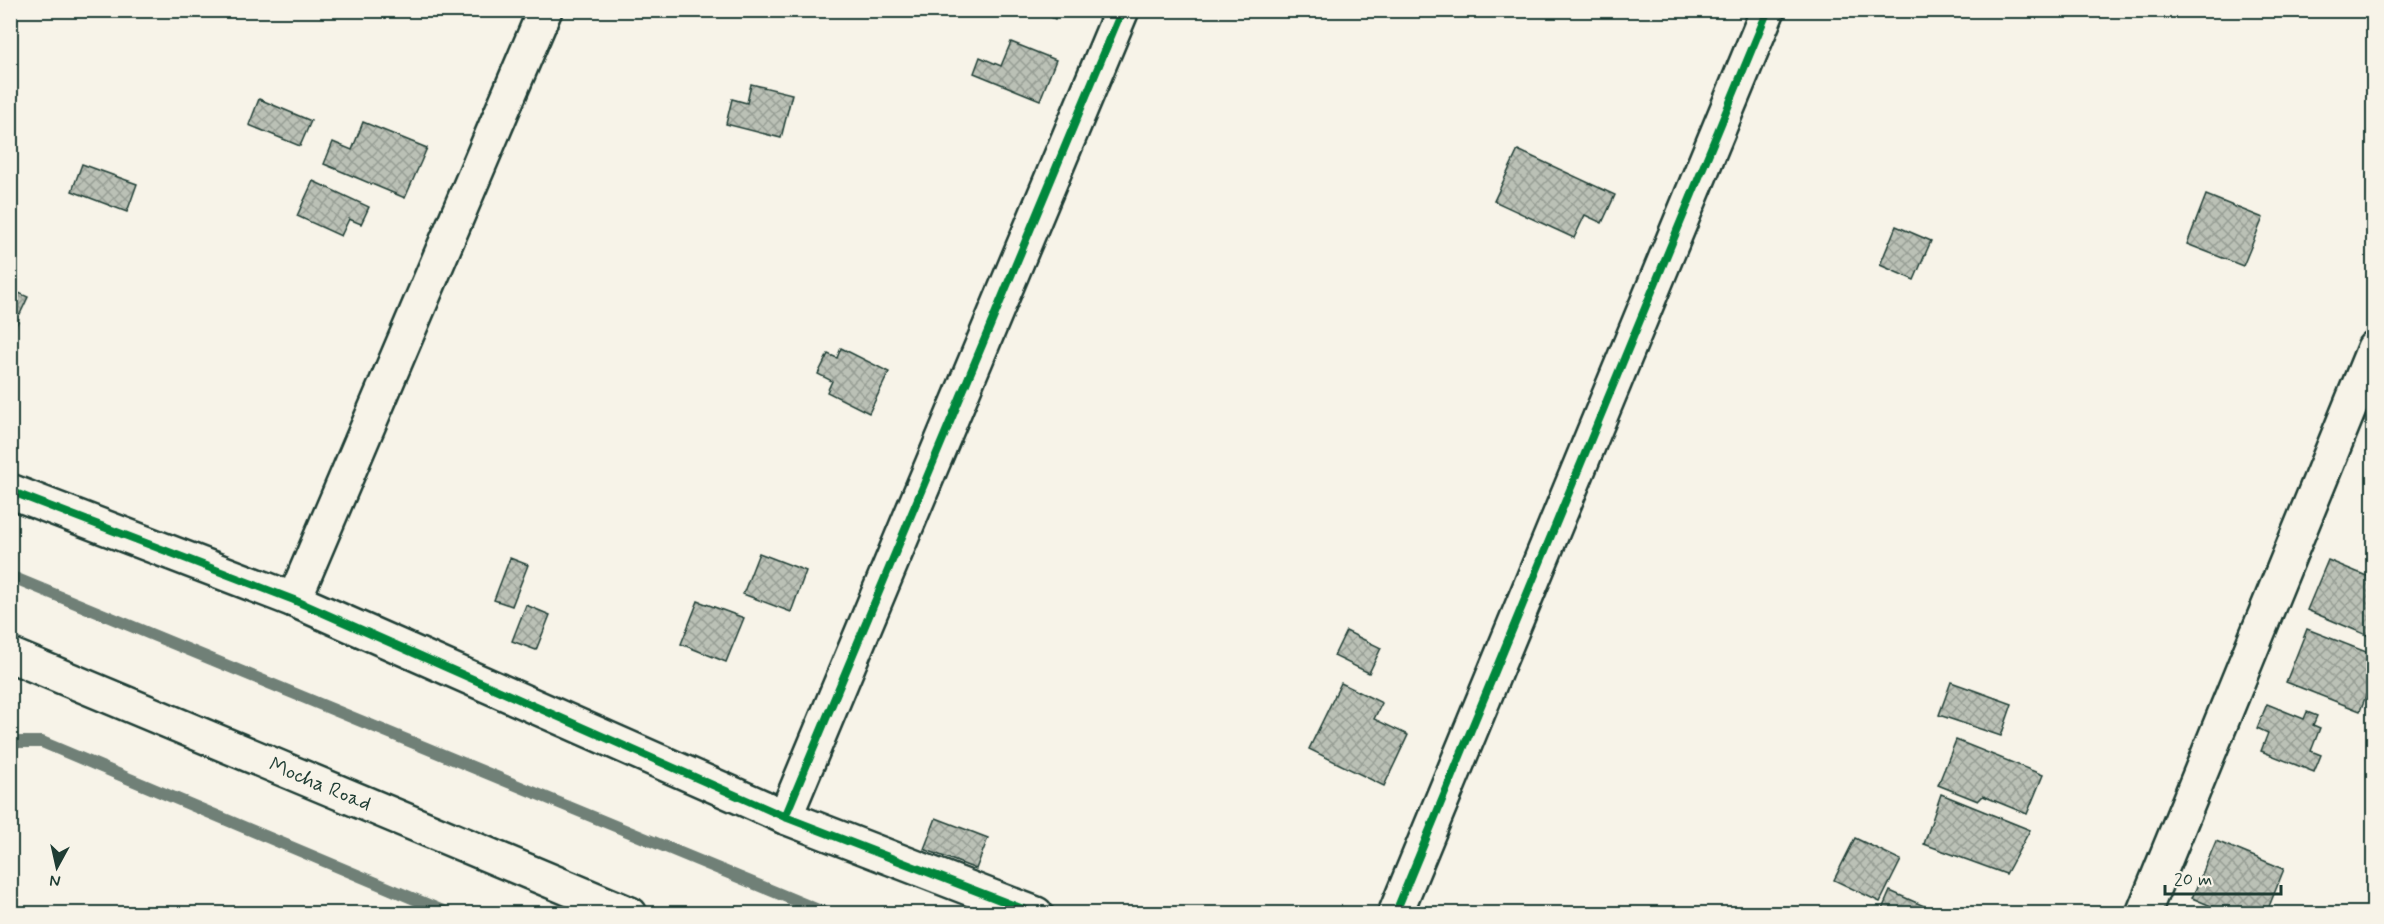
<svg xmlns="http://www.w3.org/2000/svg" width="2384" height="924" font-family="Mynerve,sans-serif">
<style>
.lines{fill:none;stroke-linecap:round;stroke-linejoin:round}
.stream{stroke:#6f8077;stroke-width:12}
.building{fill:url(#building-cross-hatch);stroke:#1f3d34;stroke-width:1.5}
.minor-casing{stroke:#1f3d34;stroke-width:38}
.minor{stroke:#f7f3e8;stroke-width:33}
.cycleway-casing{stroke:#f7f3e8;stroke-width:11}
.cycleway{stroke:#00873e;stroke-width:8}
.labels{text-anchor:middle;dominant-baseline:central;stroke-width:4.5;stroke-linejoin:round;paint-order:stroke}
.street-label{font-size:21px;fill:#1f3d34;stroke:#f7f3e8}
</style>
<defs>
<pattern id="building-cross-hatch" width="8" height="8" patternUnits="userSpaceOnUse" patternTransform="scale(1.5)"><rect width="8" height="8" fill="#bbc1b6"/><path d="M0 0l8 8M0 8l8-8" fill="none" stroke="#979e95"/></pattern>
</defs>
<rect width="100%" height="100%" fill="#f7f3e8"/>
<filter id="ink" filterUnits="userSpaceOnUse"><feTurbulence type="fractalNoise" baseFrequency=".0167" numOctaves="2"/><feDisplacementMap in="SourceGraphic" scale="12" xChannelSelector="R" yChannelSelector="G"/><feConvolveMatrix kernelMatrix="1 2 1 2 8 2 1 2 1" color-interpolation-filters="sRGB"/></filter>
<g filter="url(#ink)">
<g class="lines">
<g class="stream">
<polyline points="10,576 828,914"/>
<polyline points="10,742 42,742 450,914"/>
</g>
</g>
<g class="building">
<polygon points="1036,10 1059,10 1055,19"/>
<polygon points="1011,42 1056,60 1040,100 974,73 980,57 1001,66"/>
<polygon points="751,84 792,94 781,138 726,124 732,99 747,103"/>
<polygon points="259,99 311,121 300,146 249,125"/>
<polygon points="363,122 427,148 405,198 324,164 333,142 352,150"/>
<polygon points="1518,150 1615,195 1602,223 1585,215 1574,238 1494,201"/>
<polygon points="82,164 137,184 127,212 72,191"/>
<polygon points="313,181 369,207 361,224 349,219 341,236 297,216"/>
<polygon points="2206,195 2263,218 2243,266 2187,244"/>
<polygon points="1896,226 1931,241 1914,280 1880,265"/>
<polygon points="10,289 28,297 20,314 10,310"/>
<polygon points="10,316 19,319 10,340"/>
<polygon points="841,348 889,372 869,413 827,392 832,381 818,374 828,354 837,358"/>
<polygon points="759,553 806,571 791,612 743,594"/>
<polygon points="510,558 528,565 512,606 494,600"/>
<polygon points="2328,560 2374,579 2374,638 2307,610"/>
<polygon points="698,601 744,618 726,662 681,644"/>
<polygon points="526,605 550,615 536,650 512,641"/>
<polygon points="2307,629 2374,655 2374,684 2371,683 2360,711 2286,682"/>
<polygon points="1346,631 1381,648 1369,673 1334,656"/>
<polygon points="1951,682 2012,704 2001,736 1939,715"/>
<polygon points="1341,683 1382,703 1374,719 1408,735 1384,786 1309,749"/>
<polygon points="2267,704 2304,719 2307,712 2317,716 2313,725 2320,728 2311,751 2321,755 2314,772 2261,751 2268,733 2257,728"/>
<polygon points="1956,740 2043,775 2027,814 1983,796 1978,801 1938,785"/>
<polygon points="1941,794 2030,830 2006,874 1924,844"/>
<polygon points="936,818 988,838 976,869 924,849"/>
<polygon points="1855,838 1901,860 1880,902 1834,880"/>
<polygon points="2216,841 2284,869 2266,914 2230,914 2192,898"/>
<polygon points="1890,891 1942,914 1880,914"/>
</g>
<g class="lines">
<defs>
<g id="minor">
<polyline points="10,491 294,600 785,817 1036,914"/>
<polyline points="294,600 545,10"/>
<path id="s1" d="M10,655l620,259"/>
<polyline points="785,817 1122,10"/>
<polyline points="1395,914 1768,10"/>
<polyline points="2143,914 2374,348"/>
</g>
</defs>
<use href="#minor" class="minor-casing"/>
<use href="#minor" class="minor"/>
<defs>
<g id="cycleway">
<polyline points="10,491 294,600 785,817 1036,914"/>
<polyline points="785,817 1122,10"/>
<polyline points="1395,914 1768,10"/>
</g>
</defs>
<use href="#cycleway" class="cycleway-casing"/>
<use href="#cycleway" class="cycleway"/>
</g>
</g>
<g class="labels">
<g class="street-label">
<text stroke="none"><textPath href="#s1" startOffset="336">Mocha Road</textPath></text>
</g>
</g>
<rect width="2384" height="924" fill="none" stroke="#f7f3e8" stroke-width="36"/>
<rect x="18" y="18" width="2348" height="888" fill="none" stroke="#1f3d34" stroke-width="2" filter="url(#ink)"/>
<g transform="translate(57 867) rotate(188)" stroke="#f7f3e8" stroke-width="4.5" paint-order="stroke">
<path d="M0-4.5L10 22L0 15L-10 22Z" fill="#1f3d34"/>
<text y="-9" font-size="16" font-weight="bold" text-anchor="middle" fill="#1f3d34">N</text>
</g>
<path d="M2165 885v9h116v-9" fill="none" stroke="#1f3d34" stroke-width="3"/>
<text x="2174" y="885" font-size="18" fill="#1f3d34" stroke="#f7f3e8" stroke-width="4.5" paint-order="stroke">20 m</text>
</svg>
